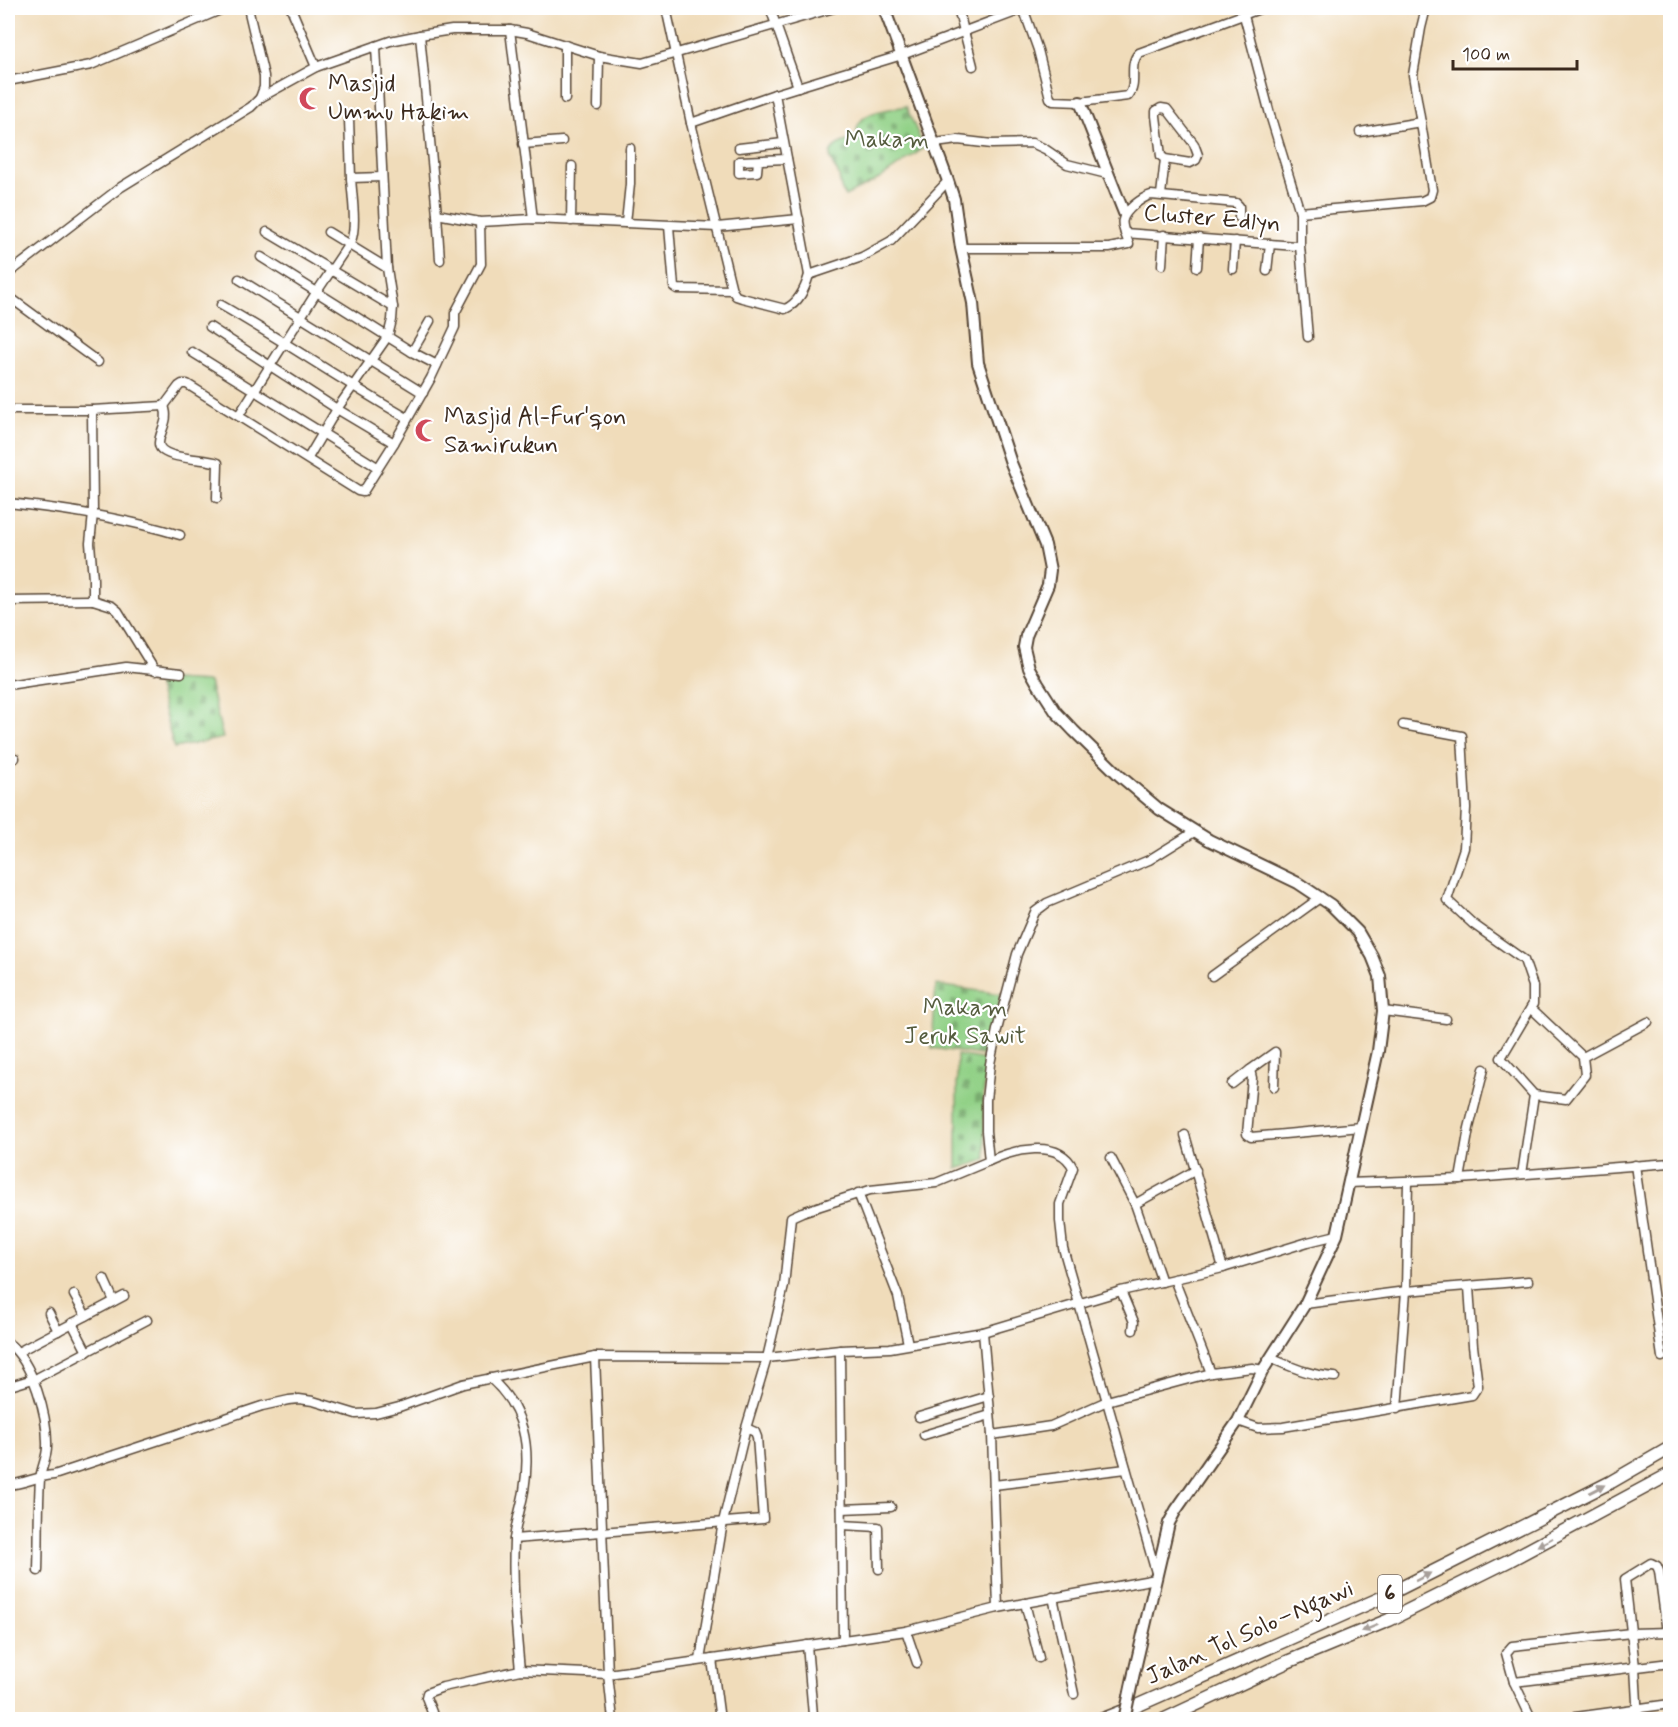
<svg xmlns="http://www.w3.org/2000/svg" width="1678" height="1727" font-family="Mynerve,sans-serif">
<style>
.cemetery{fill:url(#cemetery-stones);stroke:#667e52;stroke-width:1.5}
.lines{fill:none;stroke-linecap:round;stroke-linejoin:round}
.minor-casing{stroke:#564535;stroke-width:11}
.major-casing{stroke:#564535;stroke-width:14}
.highway-casing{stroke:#564535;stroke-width:15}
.minor{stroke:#fff;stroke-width:8}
.major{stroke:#fff;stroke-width:10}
.highway{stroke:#fff;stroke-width:12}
.major-bridge-casing{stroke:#564535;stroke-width:14;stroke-linecap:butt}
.major-bridge{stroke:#fff;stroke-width:10}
.oneway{fill:#a79f9a}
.labels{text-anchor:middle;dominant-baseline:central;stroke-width:4.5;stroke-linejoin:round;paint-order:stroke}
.shield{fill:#fff;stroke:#766a62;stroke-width:1.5}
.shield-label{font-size:22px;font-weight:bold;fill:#3b2a1e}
.poi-label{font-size:24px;fill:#3b2a1e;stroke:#fff;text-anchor:start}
.park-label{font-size:24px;fill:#555c3e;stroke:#fff}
.street-label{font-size:24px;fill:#3b2a1e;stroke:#fff}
</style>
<defs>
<pattern id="cemetery-stones" width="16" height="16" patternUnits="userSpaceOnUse" patternTransform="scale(1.5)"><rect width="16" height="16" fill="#92d187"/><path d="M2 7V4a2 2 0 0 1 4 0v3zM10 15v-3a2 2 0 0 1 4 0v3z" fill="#78aa6e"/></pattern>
</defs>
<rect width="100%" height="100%" fill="#fff"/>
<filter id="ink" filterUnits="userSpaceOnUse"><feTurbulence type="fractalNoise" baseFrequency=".0167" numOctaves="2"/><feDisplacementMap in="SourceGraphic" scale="12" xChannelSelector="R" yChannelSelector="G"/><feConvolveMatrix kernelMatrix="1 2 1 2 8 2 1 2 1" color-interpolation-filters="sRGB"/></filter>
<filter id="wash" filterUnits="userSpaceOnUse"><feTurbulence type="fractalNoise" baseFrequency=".008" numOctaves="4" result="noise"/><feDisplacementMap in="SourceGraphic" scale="24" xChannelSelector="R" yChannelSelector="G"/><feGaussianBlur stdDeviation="1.35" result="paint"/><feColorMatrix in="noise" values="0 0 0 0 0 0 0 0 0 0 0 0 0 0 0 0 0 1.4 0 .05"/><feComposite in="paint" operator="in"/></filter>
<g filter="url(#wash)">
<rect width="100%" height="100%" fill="#f0dcba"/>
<g class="cemetery">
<path d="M906,106l18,42 -45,31 -34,17c-8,-12 -3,-13 -7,-23 -1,-3 -4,-5 -5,-8 -10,-19 10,-23 24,-27 -4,-28 28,-27 49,-32z"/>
<polygon points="156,679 209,682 223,738 174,748"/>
<polygon points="936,985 1001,994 988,1056 932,1048"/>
<polygon points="957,1055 987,1060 983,1099 986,1160 957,1169"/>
</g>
</g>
<g filter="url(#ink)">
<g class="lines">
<defs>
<g id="minor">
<polyline points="291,8 316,67"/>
<path d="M666,8l25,115 41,167 4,6 6,2 43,11c14,-6 20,-20 24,-34l-34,-181"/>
<polyline points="770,8 798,87"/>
<polyline points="958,8 973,66"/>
<path d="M1023,8l15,42 12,48 3,3 27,1 48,-6c11,-12 -1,-31 11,-43l123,-45"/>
<polyline points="1242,8 1271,118 1300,212 1300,246 1308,337"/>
<polyline points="510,30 533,219"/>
<polyline points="420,35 437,214 480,222 533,219 717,227 799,219"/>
<polyline points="8,81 91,65 225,8"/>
<polyline points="260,98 316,67 390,41 420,35 452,30 510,30 527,33 599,56 642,63 834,8"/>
<polyline points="565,99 565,45"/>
<polyline points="598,106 599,56"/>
<polyline points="349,119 351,178"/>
<polyline points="691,123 775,94 902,55 1026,8"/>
<polyline points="1360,132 1421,122"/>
<polyline points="935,143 958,140 992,144 1032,143 1045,149 1067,164 1107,174"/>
<polyline points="523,144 562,141"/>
<polyline points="739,148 783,143"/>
<polyline points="758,161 757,172 739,173 739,161 787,159"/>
<polyline points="1161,195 1165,159 1161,156 1156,116 1156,111 1161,108 1167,109 1194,144 1198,155 1196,160 1190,163 1165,159"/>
<polyline points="1300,212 1422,201 1430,197 1432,190 1413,75 1421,28 1426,8"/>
<polyline points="437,214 440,260"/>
<polyline points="571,221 572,166"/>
<polyline points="626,223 630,184 630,148"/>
<polyline points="669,226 674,287 677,289 732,290"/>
<polyline points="267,232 393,307"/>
<polyline points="328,232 387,268"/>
<polyline points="1125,233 1296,246"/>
<path d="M961,248h148l20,-4c-7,-19 -12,-24 5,-39 6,-5 10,-8 17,-10l85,8 3,3v11"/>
<polyline points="261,257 412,352 437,365"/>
<polyline points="1162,265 1164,235"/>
<polyline points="1197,267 1199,238"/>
<polyline points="1233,269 1235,241"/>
<polyline points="1267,271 1270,244"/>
<polyline points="8,274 121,187 251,107 260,98 264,87 264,76 248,8"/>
<polyline points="809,275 862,257 891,241 948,181"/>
<polyline points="239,279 423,393"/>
<polyline points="8,296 98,362"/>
<path d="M221,305c63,36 123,77 186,113"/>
<polyline points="210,327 337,409 394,443"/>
<polyline points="192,352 377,467"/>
<polyline points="412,352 430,321"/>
<polyline points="164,406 179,386 182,384 187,384 358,491 363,492 394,443 431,378 455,327 455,313 481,264 480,222"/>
<path d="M164,406c6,15 -4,23 -5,37 -1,17 47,15 59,20l-1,35"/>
<polyline points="8,410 92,410 164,406"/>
<polyline points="92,410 93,514 90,543 93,579 93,600 112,606 118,611 155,671"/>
<path d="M239,415l77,-122 35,-52c6,-15 1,-46 0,-63l31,-1"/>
<polyline points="308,458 337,409 388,336 392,320 393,307 387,268 376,46"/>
<path d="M8,503c58,6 116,15 172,32"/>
<polyline points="8,601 93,600"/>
<polyline points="8,685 126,667 181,673"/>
<polyline points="1403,725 1462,736 1466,808 1464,848 1447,900 1473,924 1524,960 1533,986 1533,1004 1501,1058 1534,1095 1522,1174"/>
<polyline points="8,758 15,758"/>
<polyline points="1212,976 1321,897"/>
<polyline points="1531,1008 1583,1057"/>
<polyline points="1383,1011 1446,1019"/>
<polyline points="1250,1070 1275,1052 1274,1087"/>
<polyline points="1232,1084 1250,1070 1252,1078 1247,1134 1251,1137 1361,1127"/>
<polyline points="1534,1095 1566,1099 1585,1075 1583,1057 1648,1022"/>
<polyline points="1185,1135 1223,1268"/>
<polyline points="1111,1158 1135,1204 1162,1282"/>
<path d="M989,1161c23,-11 70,-23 84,7l-13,36v17l3,27 94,328"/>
<polyline points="1635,1165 1662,1357"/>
<polyline points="1460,1179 1469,1128 1484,1069"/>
<polyline points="1348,1183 1460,1179 1670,1163"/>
<polyline points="858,1193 898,1296 908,1344"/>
<polyline points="1135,1204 1196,1170"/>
<polyline points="104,1279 114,1301"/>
<polyline points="1174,1279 1211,1373"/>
<polyline points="1121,1291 1134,1322 1133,1330"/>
<polyline points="74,1295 86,1316"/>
<polyline points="1305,1304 1406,1291 1528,1281"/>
<polyline points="49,1313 58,1331"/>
<polyline points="72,1323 87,1352"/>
<polyline points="983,1332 992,1435 998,1608"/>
<path d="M8,1343c25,19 40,73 39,104 0,11 -6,21 -7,32 -2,30 -1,61 -2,92"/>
<polyline points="840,1350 843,1640"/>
<polyline points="18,1352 124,1296"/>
<polyline points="595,1357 608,1674 613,1720"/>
<path d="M1270,1358c22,9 41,18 65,19"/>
<path d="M490,1378c35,31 41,68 34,113 -3,17 -9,34 -10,50 -2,43 2,87 6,129"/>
<polyline points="33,1380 147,1320"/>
<polyline points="10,1386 33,1379"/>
<polyline points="1397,1409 1406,1291 1408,1181"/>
<polyline points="919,1417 989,1396"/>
<polyline points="1238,1421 1258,1428 1283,1427 1472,1395 1478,1386 1473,1346 1469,1287"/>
<polyline points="924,1435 990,1415"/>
<polyline points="992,1435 1051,1426 1107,1401 1211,1373 1252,1368 1263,1370"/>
<path d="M8,1485c16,-1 29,-9 46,-10l208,-69 27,-6 10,-1 14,2 43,13 20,-1 23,-6 64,-23 132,-27 172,1 73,-8 50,-2 93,-16 138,-41 102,-23 85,-26 29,-7"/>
<polyline points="994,1485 1126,1469"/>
<polyline points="842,1509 891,1507"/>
<polyline points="842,1525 878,1527 879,1569"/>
<polyline points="514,1539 763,1519 757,1437 755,1432 746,1428"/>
<polyline points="1053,1597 1074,1694"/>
<polyline points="1025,1603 1039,1658"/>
<polyline points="906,1631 917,1663"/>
<polyline points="1670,1632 1631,1633 1512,1646 1506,1653 1514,1682 1670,1663"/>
<polyline points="807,1645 813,1715"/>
<polyline points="712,1659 720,1720"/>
<polyline points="700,1660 723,1522 746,1428 767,1358 784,1286 791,1217 802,1212 870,1190 936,1183 989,1161 986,1131 986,1100 990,1064 997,1030 1017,954 1035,912 1047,903 1149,860 1194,832"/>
<polyline points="1514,1682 1532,1720"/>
<polyline points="435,1720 426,1697 427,1693 443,1687 520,1670 608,1674 906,1631 998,1608 1156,1579"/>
<polyline points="1554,1720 1670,1704"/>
<polyline points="1638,1720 1635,1667 1625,1579 1651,1563 1657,1566 1659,1571 1667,1632"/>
</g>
<g id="major">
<polyline points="884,8 948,181 954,199 961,248 973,303 978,363 1011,463 1045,545 1050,570 1048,585 1026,636 1024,647 1029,668 1038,684 1056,712 1074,731 1120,776 1159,809 1209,840 1298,883 1331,905 1358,932 1372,956 1380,976 1383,1011 1378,1051 1337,1235 1305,1304 1263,1370 1238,1421 1176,1510 1169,1523 1134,1673"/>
<polyline points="1080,102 1124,213"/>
</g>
<g id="highway">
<polyline points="1101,1720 1134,1707 1381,1598 1611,1482 1670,1448"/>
<polyline points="1163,1720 1287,1662 1389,1620 1510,1560 1670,1474"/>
</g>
</defs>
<use href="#minor" class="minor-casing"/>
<use href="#major" class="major-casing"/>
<use href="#highway" class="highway-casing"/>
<use href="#minor" class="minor"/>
<use href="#major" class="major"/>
<use href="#highway" class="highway"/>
<defs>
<polyline id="major-bridge" points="1124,1720 1134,1673"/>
</defs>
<use href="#major-bridge" class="major-bridge-casing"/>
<use href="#major-bridge" class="major-bridge"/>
</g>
<defs><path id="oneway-solid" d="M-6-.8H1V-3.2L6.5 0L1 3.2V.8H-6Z" transform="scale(1.5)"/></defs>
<g class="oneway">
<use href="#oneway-solid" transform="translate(1597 1489) rotate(-27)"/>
<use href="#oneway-solid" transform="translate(1545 1542) rotate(152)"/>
<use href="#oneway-solid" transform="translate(1423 1577) rotate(-27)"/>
<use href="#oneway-solid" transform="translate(1370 1628) rotate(158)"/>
</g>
</g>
<defs>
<symbol id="mosque-bare" viewBox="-9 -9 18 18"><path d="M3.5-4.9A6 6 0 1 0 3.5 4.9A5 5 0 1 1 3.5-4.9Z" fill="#d1495b" stroke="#fff" stroke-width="2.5" paint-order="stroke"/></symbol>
</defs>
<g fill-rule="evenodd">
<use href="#mosque-bare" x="294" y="82" width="33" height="33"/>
<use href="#mosque-bare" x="410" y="414" width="33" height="33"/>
</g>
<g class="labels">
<rect class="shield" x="1378" y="1575" width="24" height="38" rx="4.5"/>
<g class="shield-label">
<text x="1390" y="1594">6</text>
</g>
<g class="poi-label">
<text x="328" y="84">Masjid<tspan x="328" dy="28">Ummu Hakim</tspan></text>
<text x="444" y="417">Masjid Al-Fur'qon<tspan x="444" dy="28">Samirukun</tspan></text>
</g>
<g class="park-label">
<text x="887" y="140">Makam</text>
<text x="965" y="1008">Makam<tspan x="965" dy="28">Jeruk Sawit</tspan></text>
</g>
<g class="street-label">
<text transform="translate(1212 219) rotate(5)">Cluster Edlyn</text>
<text transform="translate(1250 1633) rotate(-24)">Jalan Tol Solo–Ngawi</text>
</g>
</g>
<rect width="1678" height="1727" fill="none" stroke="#fff" stroke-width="30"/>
<path d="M1453 60v9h124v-9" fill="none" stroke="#3b2a1e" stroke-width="3"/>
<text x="1462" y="60" font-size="18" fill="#3b2a1e" stroke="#ffffff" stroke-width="4.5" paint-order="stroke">100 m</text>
</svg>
